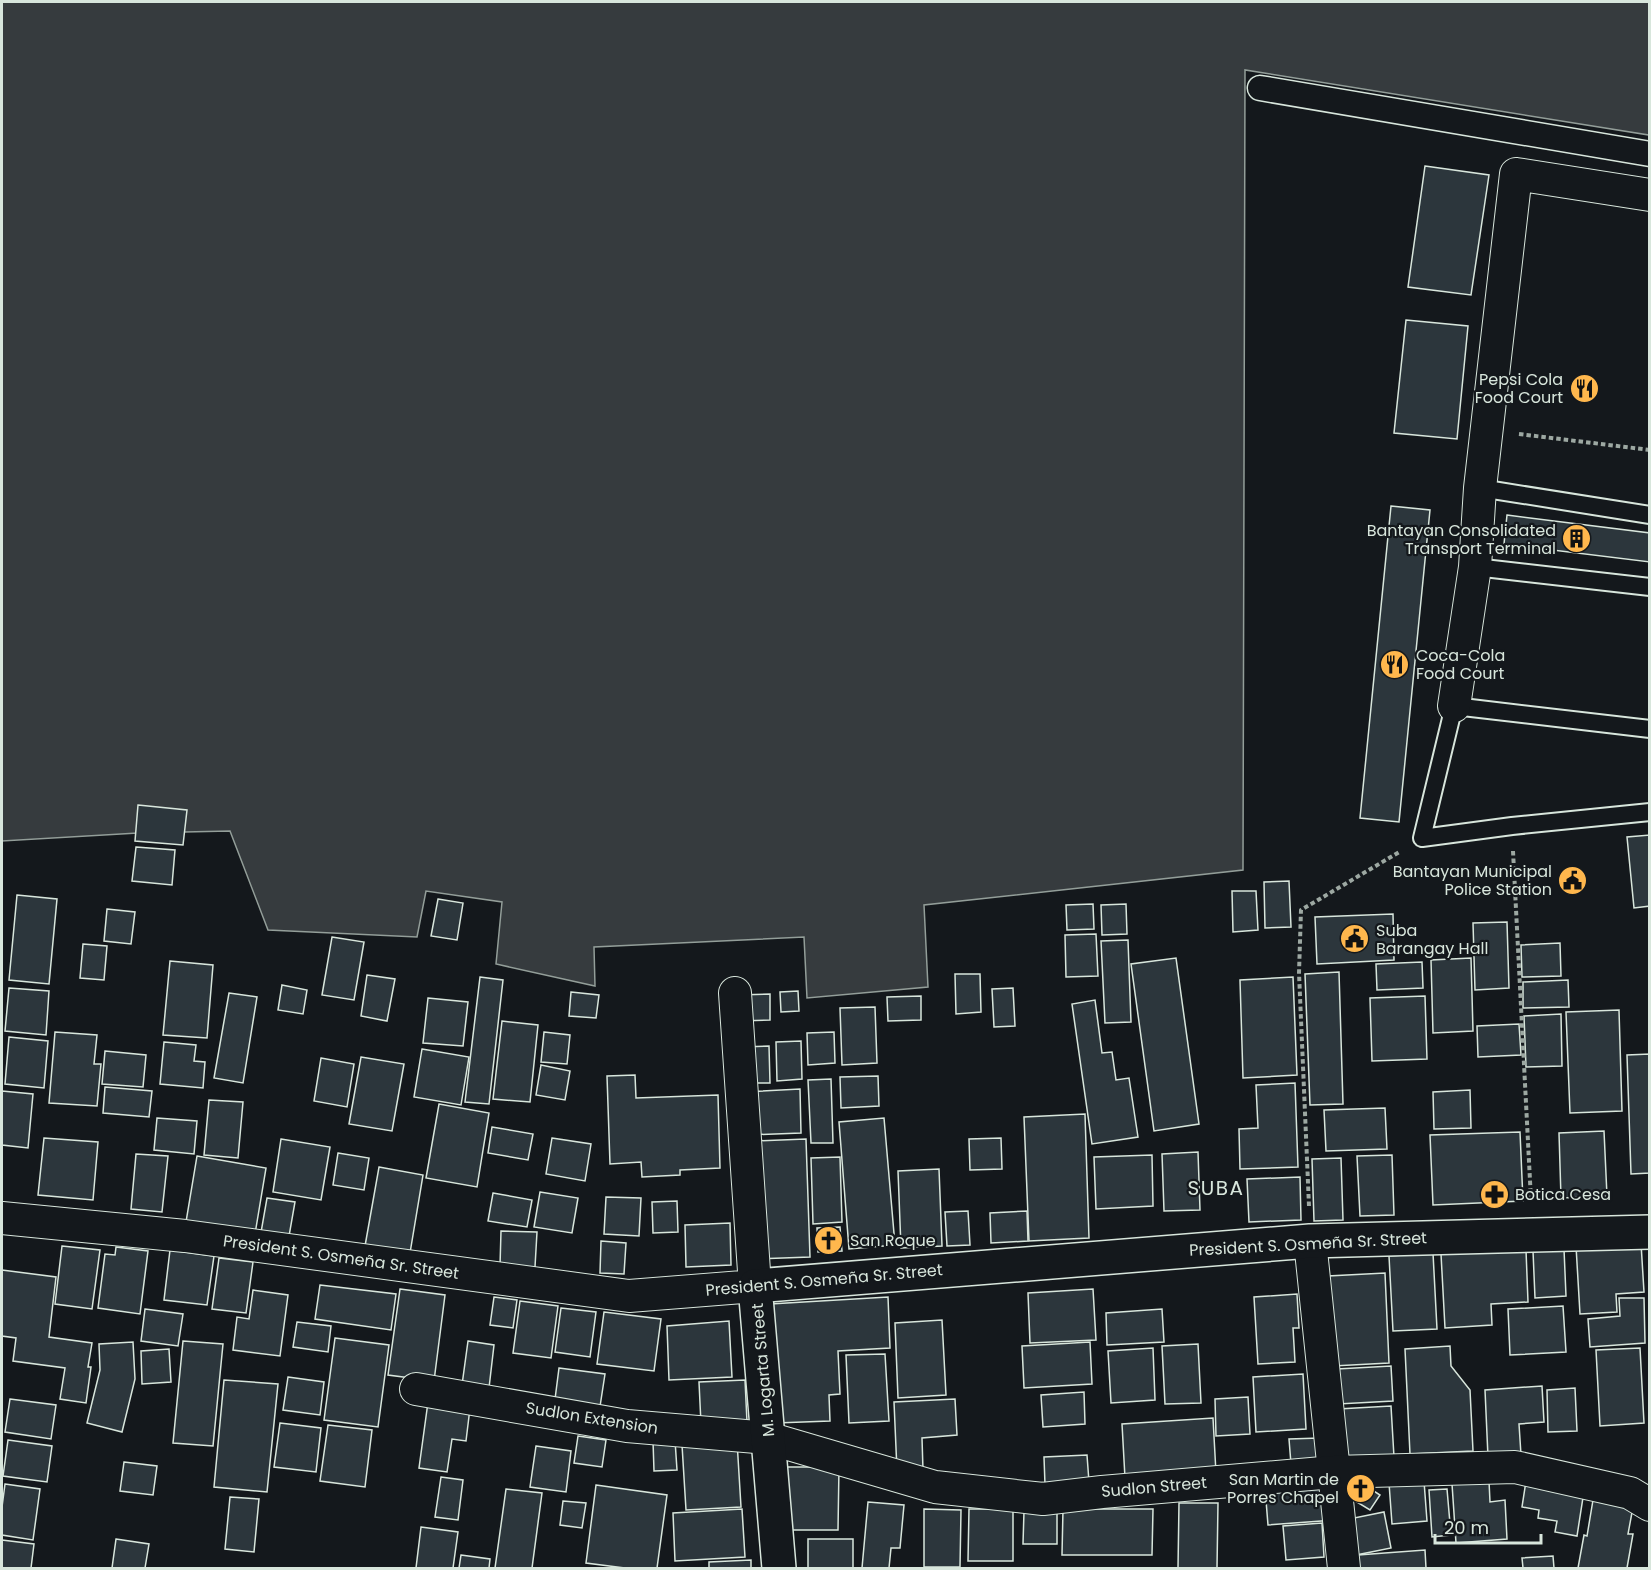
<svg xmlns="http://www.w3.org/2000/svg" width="1651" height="1570" font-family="Poppins,sans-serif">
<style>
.water{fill:#363b3e;stroke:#939e99;stroke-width:1.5}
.building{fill:#2c363c;stroke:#d8e6dc;stroke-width:1.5}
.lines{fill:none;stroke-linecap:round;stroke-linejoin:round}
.service-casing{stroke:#d8e6dc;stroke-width:20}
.pedestrian-casing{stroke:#d8e6dc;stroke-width:27}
.minor-casing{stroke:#d8e6dc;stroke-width:34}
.tertiary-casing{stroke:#d8e6dc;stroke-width:36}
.path{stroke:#9da8a2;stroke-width:4;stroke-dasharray:4.5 3;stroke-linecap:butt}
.service{stroke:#14181c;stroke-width:16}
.pedestrian{stroke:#14181c;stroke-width:24}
.minor{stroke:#14181c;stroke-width:32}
.tertiary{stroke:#14181c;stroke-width:33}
.labels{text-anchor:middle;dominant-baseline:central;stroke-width:4.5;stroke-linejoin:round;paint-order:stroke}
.poi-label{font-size:16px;fill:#d8e6dc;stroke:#14181c;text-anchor:end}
.street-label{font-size:16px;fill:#d8e6dc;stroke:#14181c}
.quarter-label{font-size:20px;letter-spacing:1.5px;fill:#d8e6dc;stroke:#14181c}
</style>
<rect width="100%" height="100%" fill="#14181c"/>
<polygon class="water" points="2,2 1649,2 1649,135 1245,70 1243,870 924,905 928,987 807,998 804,937 594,947 595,986 496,964 502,902 426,891 417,937 268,930 230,831 138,833 2,841"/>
<g class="building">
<polygon points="1425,166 1489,175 1471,295 1408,287"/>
<polygon points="1406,320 1468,326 1457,439 1394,433"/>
<polygon points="1391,506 1430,510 1399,822 1360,818"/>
<polygon points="1507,515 1650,533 1650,562 1504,544"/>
<polygon points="138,805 187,810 183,845 135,841"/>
<polygon points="1650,835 1650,906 1634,908 1627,837"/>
<polygon points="136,847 175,850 172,885 132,881"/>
<polygon points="1289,881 1291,927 1265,928 1264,882"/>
<polygon points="1232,891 1256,891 1258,930 1233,932"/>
<polygon points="17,895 57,899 49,984 9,980"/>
<polygon points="438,899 463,903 457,940 431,936"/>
<polygon points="1093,904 1094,929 1067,930 1066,905"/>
<polygon points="1126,904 1127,934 1102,935 1101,905"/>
<polygon points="107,909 135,912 131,944 104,941"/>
<polygon points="1393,914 1394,960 1317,964 1315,917"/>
<polygon points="1507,922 1509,988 1475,990 1473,923"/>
<polygon points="1096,934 1098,976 1066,977 1065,935"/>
<polygon points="332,937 364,942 354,1000 322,995"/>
<polygon points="1128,940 1131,1022 1105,1023 1101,941"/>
<polygon points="1560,943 1561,976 1522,977 1521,945"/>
<polygon points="83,944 107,946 104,980 80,978"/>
<polygon points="1176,958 1199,1124 1154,1131 1131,964"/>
<polygon points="1471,958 1473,1031 1433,1033 1431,960"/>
<polygon points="170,961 213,965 207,1038 163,1035"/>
<polygon points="1422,962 1423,988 1377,990 1376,964"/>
<polygon points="1339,972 1343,1104 1310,1105 1305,974"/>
<polygon points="955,974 980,974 981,1012 956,1014"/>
<polygon points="367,975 395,979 387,1021 361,1016"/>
<polygon points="480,977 503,980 489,1104 465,1102"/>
<polygon points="1293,977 1297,1075 1243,1078 1240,980"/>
<polygon points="1568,980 1569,1007 1523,1008 1523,982"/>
<polygon points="282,985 307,990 303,1014 278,1010"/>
<polygon points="9,988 49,991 46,1035 5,1031"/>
<polygon points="1013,988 1015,1026 994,1027 992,989"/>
<polygon points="798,991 799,1011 781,1012 780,992"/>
<polygon points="571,992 599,995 596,1018 569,1016"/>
<polygon points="229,993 257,997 243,1083 214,1078"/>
<polygon points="770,994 770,1020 738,1021 737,995"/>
<polygon points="921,996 921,1020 888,1021 887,997"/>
<polygon points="1425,996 1427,1059 1372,1061 1370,998"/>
<polygon points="428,998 468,1002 463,1046 423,1043"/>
<polygon points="1095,1000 1102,1053 1112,1052 1116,1080 1129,1078 1138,1137 1092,1144 1072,1004"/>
<polygon points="875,1007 877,1063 842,1065 840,1008"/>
<polygon points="1619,1010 1622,1111 1570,1113 1566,1012"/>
<polygon points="1561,1014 1562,1066 1526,1067 1524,1016"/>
<polygon points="502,1021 538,1025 530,1102 493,1099"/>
<polygon points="1519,1024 1521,1055 1478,1057 1477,1026"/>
<polygon points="55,1032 97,1035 94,1064 101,1064 97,1106 49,1103"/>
<polygon points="544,1032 570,1035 567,1064 541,1062"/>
<polygon points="834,1032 835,1063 808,1065 807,1033"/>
<polygon points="9,1037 48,1041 44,1088 5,1084"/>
<polygon points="801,1041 802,1079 777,1081 776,1042"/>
<polygon points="164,1042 196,1045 194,1061 205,1062 203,1088 160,1084"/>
<polygon points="769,1046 770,1083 743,1083 741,1047"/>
<polygon points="422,1049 469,1057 461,1105 414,1097"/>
<polygon points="105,1051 146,1055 143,1087 102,1084"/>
<polygon points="1650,1054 1650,1173 1631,1174 1627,1055"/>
<polygon points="361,1057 404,1064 392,1131 349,1124"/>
<polygon points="321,1058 354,1064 347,1107 314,1101"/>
<polygon points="541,1065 570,1071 565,1100 536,1095"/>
<polygon points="635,1075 636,1098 718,1095 720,1168 680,1170 680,1175 642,1177 641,1162 610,1164 607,1076"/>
<polygon points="878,1076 879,1106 841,1108 840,1077"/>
<polygon points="831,1079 833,1143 811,1143 808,1080"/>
<polygon points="1295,1083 1298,1167 1240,1169 1239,1129 1258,1128 1256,1085"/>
<polygon points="105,1087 152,1091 149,1117 103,1113"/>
<polygon points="800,1089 801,1133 745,1135 744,1092"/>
<polygon points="1470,1090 1471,1128 1434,1129 1433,1092"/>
<polygon points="2,1091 33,1094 28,1148 2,1145"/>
<polygon points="209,1100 243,1102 238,1158 204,1155"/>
<polygon points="439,1104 489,1113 477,1187 426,1178"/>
<polygon points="1385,1108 1387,1149 1326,1151 1324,1110"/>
<polygon points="1085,1114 1089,1238 1029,1241 1024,1117"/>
<polygon points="157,1118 197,1121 194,1154 154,1150"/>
<polygon points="884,1118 895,1245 849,1249 839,1122"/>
<polygon points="492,1127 533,1134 528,1160 488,1153"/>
<polygon points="1604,1131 1607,1196 1561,1198 1559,1133"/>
<polygon points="1520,1132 1523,1201 1433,1205 1430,1135"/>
<polygon points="44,1138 98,1142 93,1200 38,1195"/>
<polygon points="552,1138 591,1144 585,1181 546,1174"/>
<polygon points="1001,1138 1002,1169 970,1170 969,1139"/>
<polygon points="281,1139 330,1147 321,1200 273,1192"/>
<polygon points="806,1139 810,1257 757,1259 753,1141"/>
<polygon points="1198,1152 1200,1210 1164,1211 1162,1154"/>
<polygon points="338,1153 369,1158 364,1190 333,1185"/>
<polygon points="136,1154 168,1156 162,1212 131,1209"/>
<polygon points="1152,1155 1153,1206 1096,1209 1094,1157"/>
<polygon points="1392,1155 1394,1215 1360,1216 1357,1156"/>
<polygon points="197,1156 266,1168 255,1234 186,1222"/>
<polygon points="840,1157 842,1222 813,1224 811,1158"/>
<polygon points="1341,1158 1343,1220 1314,1221 1312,1159"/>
<polygon points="379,1167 423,1175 410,1253 365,1246"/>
<polygon points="939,1169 942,1246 901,1248 898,1171"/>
<polygon points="1300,1177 1301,1220 1249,1222 1247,1179"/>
<polygon points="540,1192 578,1198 572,1233 534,1227"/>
<polygon points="493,1193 532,1200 527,1227 488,1221"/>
<polygon points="606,1197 641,1198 639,1236 604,1234"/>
<polygon points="267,1198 295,1202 288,1242 260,1238"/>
<polygon points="677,1201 678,1232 653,1233 652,1202"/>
<polygon points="968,1211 970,1245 947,1246 945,1212"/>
<polygon points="1027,1211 1028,1241 991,1243 990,1213"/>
<polygon points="730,1223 731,1265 686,1267 685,1225"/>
<polygon points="840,1227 842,1251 818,1252 817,1228"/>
<polygon points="501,1231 537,1232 535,1267 500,1266"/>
<polygon points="601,1241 626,1243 624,1274 600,1273"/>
<polygon points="1641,1243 1644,1292 1616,1294 1617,1312 1580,1314 1576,1246"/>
<polygon points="62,1246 100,1250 92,1309 55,1304"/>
<polygon points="116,1247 148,1251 140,1314 98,1308 105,1254 115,1255"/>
<polygon points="1564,1249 1566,1296 1535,1298 1533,1251"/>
<polygon points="170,1250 214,1256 207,1305 164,1300"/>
<polygon points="1526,1250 1528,1302 1491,1304 1492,1325 1445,1328 1441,1254"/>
<polygon points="1433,1253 1437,1329 1393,1331 1389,1256"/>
<polygon points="219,1258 253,1262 246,1313 212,1309"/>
<polygon points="2,1270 56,1277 49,1337 92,1343 88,1367 91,1367 86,1403 60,1399 65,1368 13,1361 16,1338 2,1336"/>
<polygon points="1385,1273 1389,1363 1333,1366 1328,1276"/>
<polygon points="320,1285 396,1294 391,1330 315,1319"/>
<polygon points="400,1289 445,1295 434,1381 388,1375"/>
<polygon points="1093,1289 1096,1340 1030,1343 1028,1293"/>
<polygon points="253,1290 288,1295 280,1356 233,1350 237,1317 249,1319"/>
<polygon points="1297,1294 1299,1328 1293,1328 1295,1362 1258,1364 1254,1297"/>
<polygon points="494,1297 517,1300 513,1328 490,1325"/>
<polygon points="888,1297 890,1348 838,1351 840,1394 829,1395 830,1421 776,1423 770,1304"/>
<polygon points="1619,1298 1644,1298 1645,1343 1590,1347 1588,1319 1620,1316"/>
<polygon points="520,1301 558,1306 551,1358 513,1353"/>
<polygon points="1563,1306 1566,1352 1510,1355 1508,1309"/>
<polygon points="561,1308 596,1312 590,1357 555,1352"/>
<polygon points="145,1309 183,1314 178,1346 141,1341"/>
<polygon points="1162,1309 1164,1342 1107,1345 1106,1313"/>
<polygon points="604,1312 661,1319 654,1371 597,1364"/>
<polygon points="942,1320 946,1395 898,1398 895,1323"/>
<polygon points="729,1321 732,1377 669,1380 667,1326"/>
<polygon points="297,1322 331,1326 328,1352 293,1347"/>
<polygon points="335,1338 389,1345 378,1427 324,1420"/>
<polygon points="183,1341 223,1344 213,1446 173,1443"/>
<polygon points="468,1341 494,1345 489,1388 462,1385"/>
<polygon points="133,1342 135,1379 122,1432 87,1423 100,1370 99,1344"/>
<polygon points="1090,1342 1092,1384 1024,1388 1022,1346"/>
<polygon points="1198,1344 1201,1403 1165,1404 1162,1346"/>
<polygon points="1450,1346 1451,1366 1470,1390 1473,1451 1410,1454 1405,1349"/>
<polygon points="1153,1348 1155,1400 1111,1403 1108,1351"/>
<polygon points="1640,1348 1644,1423 1600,1426 1596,1350"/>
<polygon points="169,1349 171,1382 142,1384 141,1351"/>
<polygon points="885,1354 889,1421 849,1423 846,1355"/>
<polygon points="1391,1366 1393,1401 1338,1404 1337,1369"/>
<polygon points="559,1368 605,1374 599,1413 554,1407"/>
<polygon points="1303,1374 1306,1429 1256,1432 1253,1377"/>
<polygon points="288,1377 324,1382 320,1415 283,1410"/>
<polygon points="224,1380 278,1384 267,1492 214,1487"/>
<polygon points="745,1380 747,1422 701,1424 699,1382"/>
<polygon points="1542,1386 1544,1422 1519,1424 1521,1455 1488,1457 1485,1390"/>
<polygon points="1575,1388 1577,1431 1548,1432 1547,1390"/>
<polygon points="1084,1392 1085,1424 1043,1427 1041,1395"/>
<polygon points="1248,1397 1250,1434 1216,1436 1215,1399"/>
<polygon points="10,1399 56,1405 51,1439 5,1432"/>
<polygon points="955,1399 957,1435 922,1438 923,1470 897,1471 894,1402"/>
<polygon points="428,1402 470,1408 466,1441 452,1439 447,1472 419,1468"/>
<polygon points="1391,1406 1394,1457 1341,1460 1338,1409"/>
<polygon points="1213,1418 1216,1473 1125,1478 1122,1424"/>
<polygon points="280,1423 321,1428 316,1472 274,1467"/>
<polygon points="328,1425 372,1430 365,1487 320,1481"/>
<polygon points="578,1436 606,1440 602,1467 574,1463"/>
<polygon points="1320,1438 1321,1462 1291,1464 1289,1439"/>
<polygon points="8,1440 52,1446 47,1482 3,1476"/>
<polygon points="675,1440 677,1470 654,1471 653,1441"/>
<polygon points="737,1441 741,1507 686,1510 682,1445"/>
<polygon points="536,1446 571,1451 566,1492 530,1487"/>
<polygon points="1087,1455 1089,1482 1045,1485 1044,1457"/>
<polygon points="124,1462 157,1466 153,1495 120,1491"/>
<polygon points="780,1467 839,1467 838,1530 780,1530"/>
<polygon points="441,1477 463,1480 458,1520 435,1517"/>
<polygon points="1357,1480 1380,1495 1370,1510 1347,1496"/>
<polygon points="1424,1481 1427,1521 1392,1524 1389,1483"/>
<polygon points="1489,1481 1490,1502 1505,1500 1507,1539 1456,1543 1452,1484"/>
<polygon points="1526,1481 1584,1491 1577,1536 1555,1532 1557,1521 1538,1518 1539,1510 1522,1507"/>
<polygon points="1333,1483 1335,1520 1268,1525 1265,1488"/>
<polygon points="5,1484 40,1489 33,1540 2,1535 2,1507"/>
<polygon points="596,1485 667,1495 657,1568 625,1568 586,1563"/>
<polygon points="506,1489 542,1493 532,1568 495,1568"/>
<polygon points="1447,1489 1451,1535 1432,1537 1429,1490"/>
<polygon points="230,1497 259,1499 254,1552 225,1549"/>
<polygon points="1593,1500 1633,1507 1628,1534 1633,1534 1627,1568 1578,1568 1584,1535 1587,1536"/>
<polygon points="563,1501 586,1503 582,1528 560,1525"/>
<polygon points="868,1502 904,1505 900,1548 891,1548 889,1568 862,1568"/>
<polygon points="1179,1503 1218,1503 1217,1568 1178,1568"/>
<polygon points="742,1509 745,1557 675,1561 673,1513"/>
<polygon points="924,1509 961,1510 960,1567 924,1567"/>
<polygon points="969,1509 1013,1509 1013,1561 968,1561"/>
<polygon points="1063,1509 1153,1509 1152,1555 1062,1555"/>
<polygon points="1024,1511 1057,1512 1057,1544 1023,1544"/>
<polygon points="1384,1512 1391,1548 1356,1555 1349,1519"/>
<polygon points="1322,1523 1324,1557 1286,1560 1283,1526"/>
<polygon points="421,1527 458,1532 453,1568 416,1568"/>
<polygon points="116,1539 149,1544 145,1568 112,1568"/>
<rect x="808" y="1539" width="45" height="29"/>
<polygon points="2,1540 34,1544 31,1568 2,1568"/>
<polygon points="1425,1550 1426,1568 1359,1568 1358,1555"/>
<polygon points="461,1555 490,1559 489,1568 459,1568"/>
<polygon points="1553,1556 1554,1568 1523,1568 1522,1558"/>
<polygon points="751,1560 751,1568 709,1568 709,1562"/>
</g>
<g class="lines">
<defs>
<g id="service">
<polyline points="1480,488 1650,515"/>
<polyline points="1475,567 1650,587"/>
<polyline points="1650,729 1454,706 1422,838 1512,826 1650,812"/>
</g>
<polyline id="pedestrian" points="1260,88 1650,154"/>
<g id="minor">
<polyline points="1454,706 1475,567 1480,488 1516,174 1650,195"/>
<polyline points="2,1218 185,1236 629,1296 755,1286 735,993"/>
<polyline points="1310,1241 1344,1568"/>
<polyline points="416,1389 627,1426 768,1438 935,1487 1043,1499 1102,1492 1334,1472 1515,1467 1630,1493 1650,1505"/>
</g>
<polyline id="tertiary" points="779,1568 755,1286 1310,1241 1650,1232"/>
</defs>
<use href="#service" class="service-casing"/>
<use href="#pedestrian" class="pedestrian-casing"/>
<use href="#minor" class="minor-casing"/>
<use href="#tertiary" class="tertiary-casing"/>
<g class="path">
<polyline points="1519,434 1650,450"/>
<polyline points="1513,851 1531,1200"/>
<polyline points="1309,1206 1299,973 1301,910 1401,851"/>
</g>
<use href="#service" class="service"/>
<use href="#pedestrian" class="pedestrian"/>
<use href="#minor" class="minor"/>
<use href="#tertiary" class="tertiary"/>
</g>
<defs>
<symbol id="restaurant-disc" viewBox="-11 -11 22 22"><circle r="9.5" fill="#ffb74d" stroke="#14181c"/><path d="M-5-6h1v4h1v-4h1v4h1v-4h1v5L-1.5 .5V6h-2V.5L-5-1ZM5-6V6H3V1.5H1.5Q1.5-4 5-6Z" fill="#111"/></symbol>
<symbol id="building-disc" viewBox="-11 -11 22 22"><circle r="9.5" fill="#ffb74d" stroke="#14181c"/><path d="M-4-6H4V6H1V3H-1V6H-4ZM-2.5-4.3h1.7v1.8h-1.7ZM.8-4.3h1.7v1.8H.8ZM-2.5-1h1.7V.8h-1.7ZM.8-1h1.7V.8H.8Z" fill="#111"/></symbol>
<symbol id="civic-disc" viewBox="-11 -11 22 22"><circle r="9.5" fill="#ffb74d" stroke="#14181c"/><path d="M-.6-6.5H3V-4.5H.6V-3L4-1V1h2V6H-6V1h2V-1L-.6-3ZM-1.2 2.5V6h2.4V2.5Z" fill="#111"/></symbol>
<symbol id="pharmacy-disc" viewBox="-11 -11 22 22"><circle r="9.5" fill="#ffb74d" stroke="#14181c"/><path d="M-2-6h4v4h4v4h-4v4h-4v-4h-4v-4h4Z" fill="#111"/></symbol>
<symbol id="church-disc" viewBox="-11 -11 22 22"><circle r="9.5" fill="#ffb74d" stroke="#14181c"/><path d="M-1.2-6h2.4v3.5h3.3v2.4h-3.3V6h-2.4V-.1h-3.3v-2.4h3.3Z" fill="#111"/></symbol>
</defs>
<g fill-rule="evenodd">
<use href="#restaurant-disc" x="1568" y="372" width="33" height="33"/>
<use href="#building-disc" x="1560" y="522" width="33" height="33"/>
<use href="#restaurant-disc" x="1378" y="648" width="33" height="33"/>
<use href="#civic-disc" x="1556" y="864" width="33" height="33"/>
<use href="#civic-disc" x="1338" y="922" width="33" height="33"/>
<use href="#pharmacy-disc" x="1478" y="1178" width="33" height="33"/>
<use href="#church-disc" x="812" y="1224" width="33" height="33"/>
<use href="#church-disc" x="1344" y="1472" width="33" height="33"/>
</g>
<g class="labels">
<g class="poi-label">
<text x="1563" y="379">Pepsi Cola<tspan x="1563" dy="18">Food Court</tspan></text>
<text x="1556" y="530">Bantayan Consolidated<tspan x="1556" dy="18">Transport Terminal</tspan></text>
<text x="1416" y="655" text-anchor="start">Coca-Cola<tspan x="1416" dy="18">Food Court</tspan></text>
<text x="1552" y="871">Bantayan Municipal<tspan x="1552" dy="18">Police Station</tspan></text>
<text x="1376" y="930" text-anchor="start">Suba<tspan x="1376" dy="18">Barangay Hall</tspan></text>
<text x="1515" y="1194" text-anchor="start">Botica Cesa</text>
<text x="850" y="1240" text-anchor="start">San Roque</text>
<text x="1339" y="1479">San Martin de<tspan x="1339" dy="18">Porres Chapel</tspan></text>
</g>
<g class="street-label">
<text transform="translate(1308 1244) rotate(-3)">President S. Osmeña Sr. Street</text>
<text transform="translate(341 1257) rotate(8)">President S. Osmeña Sr. Street</text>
<text transform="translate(824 1280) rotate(-5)">President S. Osmeña Sr. Street</text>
<text transform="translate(763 1370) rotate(-95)">M. Logarta Street</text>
<text transform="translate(592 1418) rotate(9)">Sudlon Extension</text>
<text transform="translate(1154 1487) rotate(-5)">Sudlon Street</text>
</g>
<g class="quarter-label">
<text x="1216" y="1188">SUBA</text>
</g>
</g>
<rect width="1651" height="1570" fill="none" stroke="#d8e6dc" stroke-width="6"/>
<path d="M1435 1534v9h106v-9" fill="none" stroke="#d8e6dc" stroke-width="3"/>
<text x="1444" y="1534" font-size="18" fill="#d8e6dc" stroke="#14181c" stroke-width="4.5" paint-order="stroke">20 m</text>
</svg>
